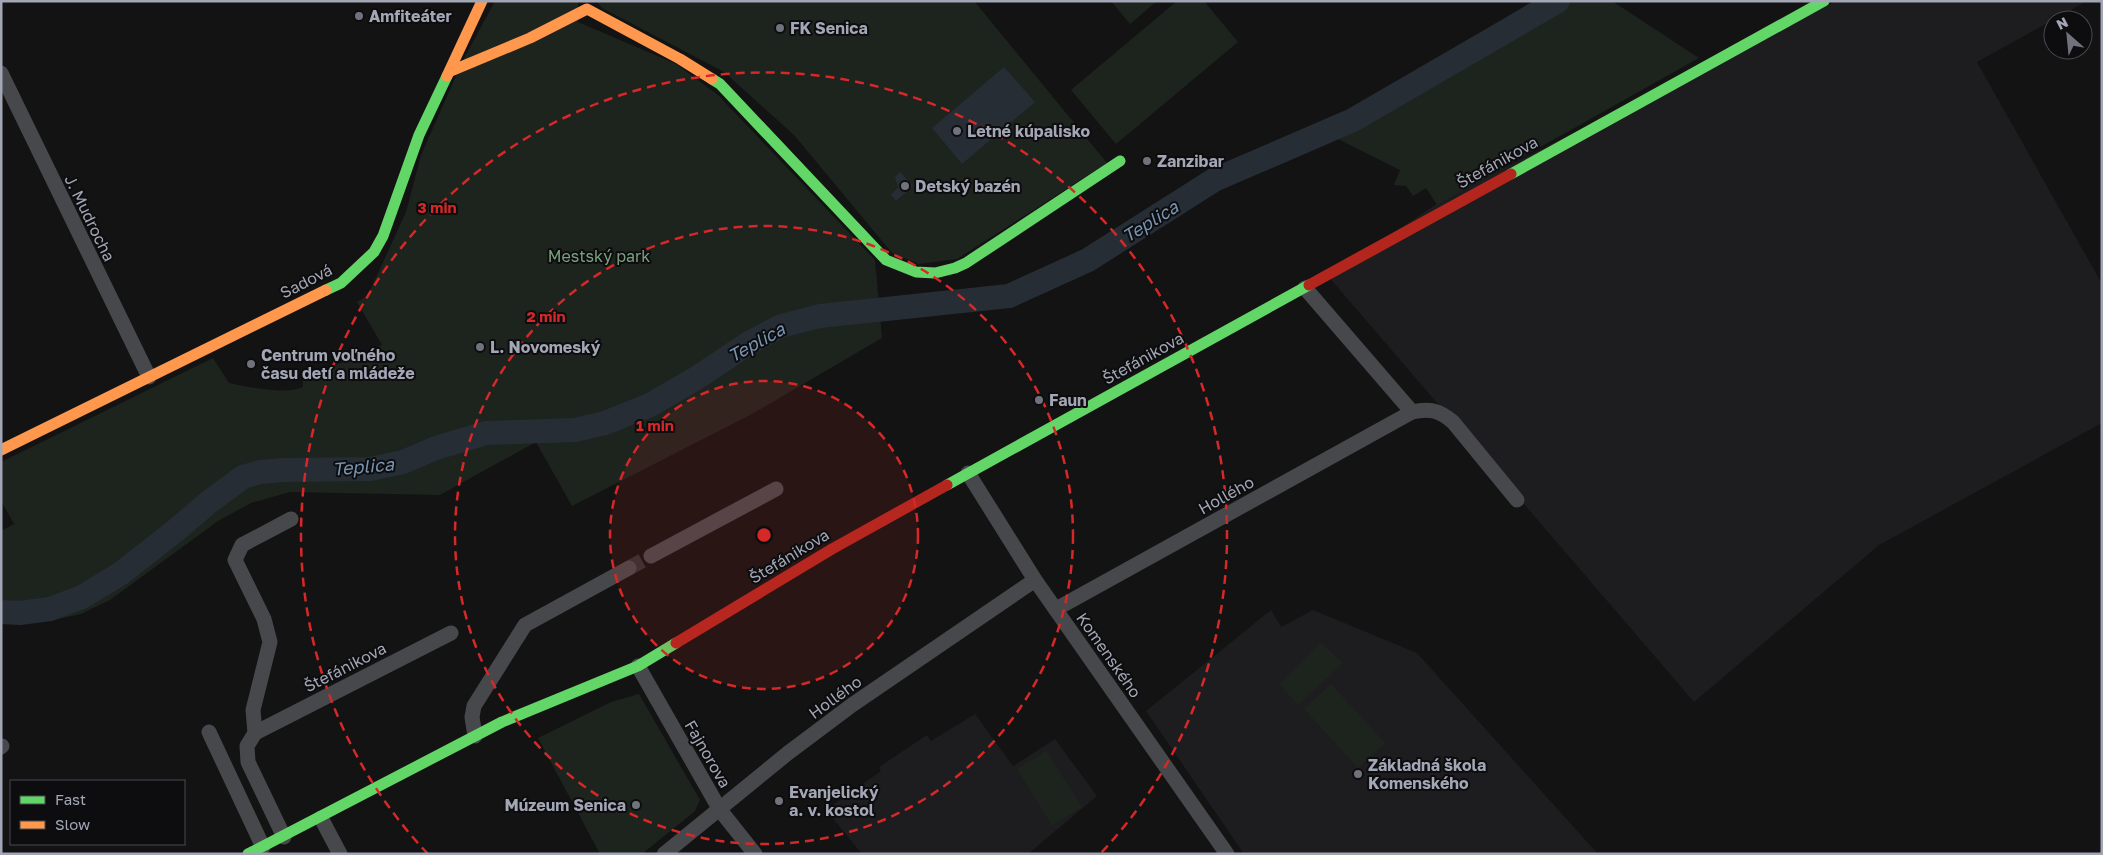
<svg xmlns="http://www.w3.org/2000/svg" width="2103" height="855" font-family="'Golos Text',sans-serif">
<style>
.built{fill:#1d1d1f}
.green{fill:#1d231d}
.water{fill:#262d35}
.lines{fill:none;stroke-linecap:round;stroke-linejoin:round}
.river{stroke:#262d35;stroke-width:24}
.street-tunnel{stroke:#303133;stroke-width:15;stroke-dasharray:15 8;stroke-linecap:butt}
.street{stroke:#47484c;stroke-width:15}
.fast{stroke:#63d668;stroke-width:11}
.slow{stroke:#ff974d;stroke-width:11}
.jam{stroke:#b3261e;stroke-width:11}
.ring{fill:none;stroke:#d62828;stroke-width:2.5;stroke-dasharray:9 6}
.poi-dot{fill:#71737c;stroke:#0d0d0f;stroke-width:2}
.labels{text-anchor:middle;dominant-baseline:central;stroke-width:4;stroke-linejoin:round;paint-order:stroke}
.poi-label{font-size:16px;font-weight:bold;fill:#a3a7b5;stroke:#0d0d0f;text-anchor:start}
.street-label{font-size:16px;fill:#a3a7b5;stroke:#0d0d0f}
.park-label{font-size:16px;fill:#79a17d;stroke:#0d0d0f}
.water-label{font-size:18px;font-style:italic;fill:#7894b2;stroke:#0d0d0f}
.centre{fill:#d62828;stroke:#0d0d0f;stroke-width:2.5}
.ring-label{font-size:15px;text-anchor:middle;font-weight:bold;fill:#d62828;stroke:#0d0d0f;stroke-width:4;stroke-linejoin:round;paint-order:stroke}
</style>
<rect width="100%" height="100%" fill="#131313"/>
<g class="built">
<polygon points="1836,1 2087,1 1977,62 2102,284 2102,423 1879,545 1694,702 1328,276 1450,195"/>
<polygon points="1271,610 1281,627 1313,610 1417,653 1598,854 1244,854 1146,711"/>
<polygon points="975,714 1013,766 1055,739 1097,796 1028,854 862,854 826,810 881,771 879,767 927,735 931,741"/>
</g>
<g class="green">
<path d="M495,1h83v21l98,42 42,31 157,165 7,78 -130,76 -180,92 -36,-64 -96,53 -150,-3 -39,11 -33,18 -108,79 -29,14 -32,7 -48,1v-91l13,-7 -13,-23v-39l212,-104 16,25c18,4 57,12 74,4v-8l79,-34 -25,-43 11,-7 38,-83 15,-57 42,-95z"/>
<polygon points="596,1 986,1 975,2 1107,163 957,259 919,264 892,253 794,135 724,72 602,8"/>
<polygon points="1111,1 1157,1 1130,24"/>
<polygon points="1177,1 1204,1 1238,42 1116,144 1071,90"/>
<polygon points="1533,1 1612,1 1699,58 1437,205 1426,188 1413,196 1406,186 1394,185 1400,170 1320,130"/>
<polygon points="1321,643 1343,663 1298,705 1279,684"/>
<polygon points="1331,684 1385,743 1358,768 1304,709"/>
<polygon points="639,694 700,800 695,811 642,854 600,854 538,738 611,702"/>
<polygon points="1046,751 1082,807 1052,825 1017,769"/>
</g>
<g class="water">
<polygon points="1004,67 1035,102 962,164 932,128"/>
<polygon points="900,172 913,186 896,201 891,195 898,187 895,177"/>
</g>
<g class="lines">
<polyline class="river" points="1,612 20,613 50,609 82,597 120,574 175,531 209,502 243,477 260,472 285,470 371,469 403,462 436,448 486,433 575,430 605,423 650,405 695,379 749,343 781,326 820,316 1009,296 1088,260 1214,180 1353,120 1558,1"/>
<polyline class="street-tunnel" points="629,568 651,556"/>
<g class="street">
<polyline points="1,73 149,377"/>
<path d="M1305,288l107,124c17,-4 27,-2 41,10l64,78"/>
<polyline points="968,473 1035,580 1227,854"/>
<polyline points="651,556 776,489"/>
<polyline points="1056,609 1412,412"/>
<polyline points="638,666 720,810 755,854"/>
<polyline points="209,732 263,847"/>
<polyline points="255,733 451,633"/>
<polyline points="475,736 472,717 474,706 525,625 629,568"/>
<polyline points="1,747 2,746"/>
<polyline points="321,818 340,854"/>
<polyline points="284,837 248,762 247,746 255,733 253,710 270,642 264,619 235,560 242,545 291,519"/>
<polyline points="664,854 788,753 852,705 1035,580"/>
</g>
<g class="fast">
<polyline points="712,79 720,84 886,260 916,272 935,273 955,268 966,263 1120,161"/>
<polyline points="1511,174 1824,1"/>
<polyline points="326,290 341,283 374,252 383,236 419,135 447,76"/>
<polyline points="947,485 1309,285"/>
<polyline points="248,854 502,722 638,666 676,643"/>
</g>
<g class="slow">
<polyline points="451,71 530,38 587,9 680,59 712,79"/>
<polyline points="447,76 482,1"/>
<polyline points="1,450 326,290"/>
</g>
<g class="jam">
<polyline points="1309,285 1511,174"/>
<polyline points="676,643 832,549 947,485"/>
</g>
</g>
<circle cx="764" cy="535" r="154" fill="#d62828" fill-opacity=".12"/>
<g class="ring">
<circle cx="764" cy="535" r="154"/>
<circle cx="764" cy="535" r="309"/>
<path d="M428 854A463 463 0 1 1 1100 854"/>
</g>
<g class="poi-dot">
<circle cx="359" cy="16" r="5"/>
<circle cx="780" cy="28" r="5"/>
<circle cx="957" cy="131" r="5"/>
<circle cx="1147" cy="161" r="5"/>
<circle cx="905" cy="186" r="5"/>
<circle cx="480" cy="347" r="5"/>
<circle cx="251" cy="364" r="5"/>
<circle cx="1039" cy="400" r="5"/>
<circle cx="1358" cy="774" r="5"/>
<circle cx="779" cy="801" r="5"/>
<circle cx="636" cy="805" r="5"/>
</g>
<g class="labels">
<g class="poi-label">
<text x="369" y="16">Amfiteáter</text>
<text x="790" y="28">FK Senica</text>
<text x="967" y="131">Letné kúpalisko</text>
<text x="1157" y="161">Zanzibar</text>
<text x="915" y="186">Detský bazén</text>
<text x="490" y="347">L. Novomeský</text>
<text x="261" y="355">Centrum voľného<tspan x="261" dy="18">času detí a mládeže</tspan></text>
<text x="1049" y="400">Faun</text>
<text x="1368" y="765">Základná škola<tspan x="1368" dy="18">Komenského</tspan></text>
<text x="789" y="792">Evanjelický<tspan x="789" dy="18">a. v. kostol</tspan></text>
<text x="626" y="805" text-anchor="end">Múzeum Senica</text>
</g>
<g class="street-label">
<text transform="translate(1497 162) rotate(-29)">Štefánikova</text>
<text transform="translate(90 218) rotate(64)">J. Mudrocha</text>
<text transform="translate(306 281) rotate(-27)">Sadová</text>
<text transform="translate(1143 358) rotate(-29)">Štefánikova</text>
<text transform="translate(1226 495) rotate(-29)">Hollého</text>
<text transform="translate(789 556) rotate(-31)">Štefánikova</text>
<text transform="translate(1109 655) rotate(55)">Komenského</text>
<text transform="translate(345 667) rotate(-27)">Štefánikova</text>
<text transform="translate(835 697) rotate(-36)">Hollého</text>
<text transform="translate(708 754) rotate(60)">Fajnorova</text>
</g>
<g class="park-label">
<text x="599" y="256">Mestský park</text>
</g>
<g class="water-label">
<text transform="translate(1150 221) rotate(-32)">Teplica</text>
<text transform="translate(756 342) rotate(-29)">Teplica</text>
<text transform="translate(363 466) rotate(-5)">Teplica</text>
</g>
</g>
<circle cx="764" cy="535" r="8" class="centre"/>
<g class="ring-label">
<text x="437" y="213">3 min</text>
<text x="546" y="322">2 min</text>
<text x="655" y="431">1 min</text>
</g>
<rect width="2103" height="855" fill="none" stroke="#a3a7b5" stroke-width="5"/>
<rect x="10" y="780" width="175" height="65" fill="#0d0d0f" stroke="#494b51"/>
<rect x="20" y="796" width="25" height="8" fill="#63d668" stroke="#494b51"/>
<text x="55" y="805" font-size="15" fill="#a3a7b5">Fast</text>
<rect x="20" y="821" width="25" height="8" fill="#ff974d" stroke="#494b51"/>
<text x="55" y="830" font-size="15" fill="#a3a7b5">Slow</text>
<g transform="translate(2068 35) rotate(333)"><circle r="24" fill="#0d0d0f" stroke="#494b51"/>
<path d="M0-4L9 19L0 12L-9 19Z" fill="#71737c"/>
<text y="-8" font-size="14" font-weight="bold" text-anchor="middle" fill="#a3a7b5">N</text>
</g>
</svg>
